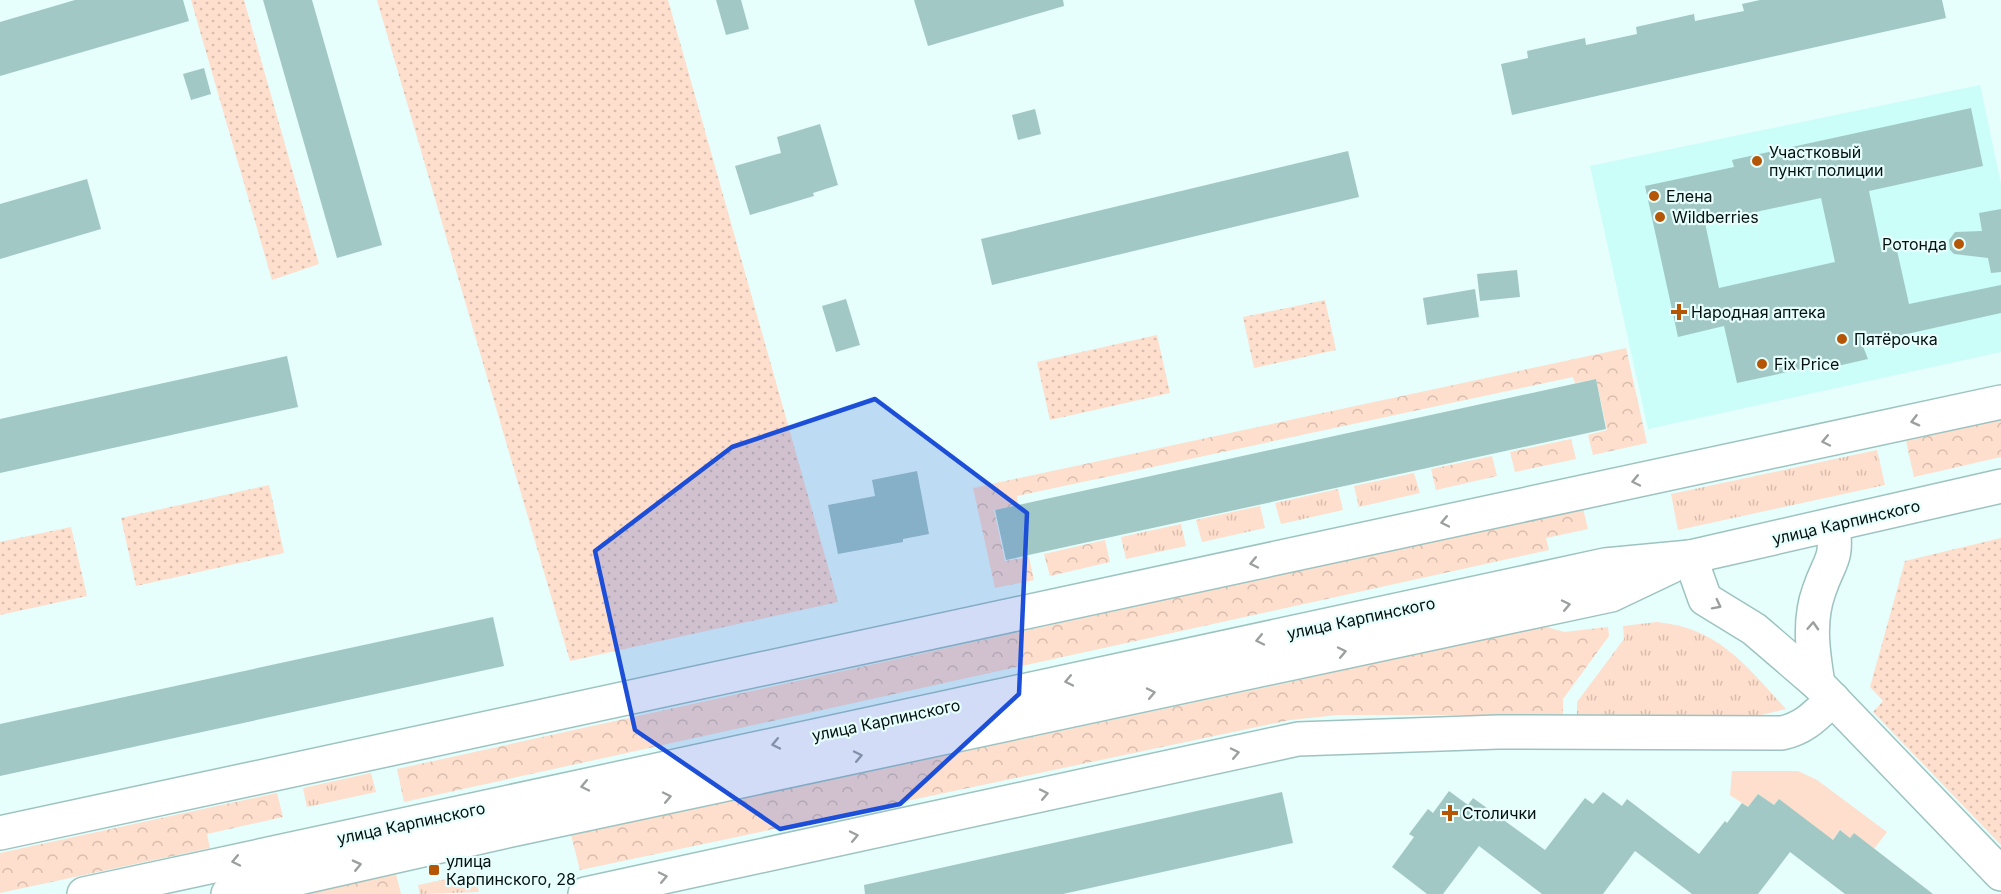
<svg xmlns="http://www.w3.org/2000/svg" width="2001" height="894" font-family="Inter,sans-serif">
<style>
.built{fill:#cbfdf9}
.grass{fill:url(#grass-tufts)}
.forest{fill:url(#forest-crowns)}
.park{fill:url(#park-dots)}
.garden{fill:#fedecc}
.building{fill:#a1c8c4;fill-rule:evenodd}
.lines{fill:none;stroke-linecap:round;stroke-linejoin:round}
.minor-casing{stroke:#9dc3c0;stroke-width:36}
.minor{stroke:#fff;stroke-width:33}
.oneway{stroke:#9ba09f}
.marked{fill:#1d4ed8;fill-opacity:0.2;stroke:#1d4ed8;stroke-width:4.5;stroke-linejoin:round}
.poi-dot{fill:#b45605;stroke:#e6fefc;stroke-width:2}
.labels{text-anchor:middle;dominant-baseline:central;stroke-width:4.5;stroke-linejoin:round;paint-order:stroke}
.poi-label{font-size:16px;fill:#041110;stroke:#e6fefc;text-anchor:start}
.street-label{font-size:16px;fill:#041110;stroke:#e6fefc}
</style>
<defs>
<pattern id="grass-tufts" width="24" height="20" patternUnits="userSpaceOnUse" patternTransform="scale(1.5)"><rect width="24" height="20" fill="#fedecc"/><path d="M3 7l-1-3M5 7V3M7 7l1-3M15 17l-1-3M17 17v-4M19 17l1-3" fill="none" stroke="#d8bdae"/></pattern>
<pattern id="forest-crowns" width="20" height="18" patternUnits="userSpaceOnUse" patternTransform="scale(1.5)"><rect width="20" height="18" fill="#fedecc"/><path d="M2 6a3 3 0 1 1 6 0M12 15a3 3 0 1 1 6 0" fill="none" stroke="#d8bdae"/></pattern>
<pattern id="park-dots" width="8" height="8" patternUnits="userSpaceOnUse" patternTransform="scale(1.5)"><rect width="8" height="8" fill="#fedecc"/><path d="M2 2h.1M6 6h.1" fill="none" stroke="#d8bdae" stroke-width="1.8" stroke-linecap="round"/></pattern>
</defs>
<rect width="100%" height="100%" fill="#e6fefc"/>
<polygon class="built" points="1980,85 2001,184 2001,352 1648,429 1590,166"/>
<g class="grass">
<polygon points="1877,450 1885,485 1678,530 1671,494"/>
<polygon points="1414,473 1420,493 1359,507 1354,486"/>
<polygon points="1338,489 1343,510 1281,524 1275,503"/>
<polygon points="1260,506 1265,528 1202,542 1196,520"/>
<polygon points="1181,524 1186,546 1126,559 1121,537"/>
<path d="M1657,622c62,6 89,44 129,87l-25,6h-184v-13l47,-63 -1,-13z"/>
<polygon points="371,773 376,792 307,807 303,788"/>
<polygon points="475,873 479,892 420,894 418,885"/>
</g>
<g class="forest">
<polygon points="1626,348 1647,443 1593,455 1588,435 1607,430 1596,379 1575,383 1573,377 1017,496 1018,505 994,510 1005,561 1029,557 1034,580 995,588 973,488"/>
<polygon points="2001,419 2001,457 1914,477 1906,441"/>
<polygon points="1571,439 1576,459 1515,472 1510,452"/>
<polygon points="1492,456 1497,476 1436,490 1431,469"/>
<polygon points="1583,508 1588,529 1546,538 1549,550 404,802 397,769"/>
<polygon points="1105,540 1110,562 1050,576 1044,554"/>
<polygon points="1541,625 1564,632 1608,627 1609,636 1563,699 1563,715 1338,715 1290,720 580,870 571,835 1282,684"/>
<polygon points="277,793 283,817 207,834 210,848 0,893 0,853"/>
<polygon points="396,874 401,894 304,894"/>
</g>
<g class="park">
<polygon points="191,0 244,0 319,264 272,280"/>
<polygon points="377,0 668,0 838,602 570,661"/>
<polygon points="1325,300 1336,350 1254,368 1243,317"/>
<polygon points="1157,335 1170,393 1050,420 1037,362"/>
<polygon points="269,485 284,553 136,586 121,518"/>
<polygon points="71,527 87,596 0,615 0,542"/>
<polygon points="2001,538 2001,845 1873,712 1883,701 1870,687 1905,561"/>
</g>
<polygon class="garden" points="1732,771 1798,771 1817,780 1887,832 1874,849 1854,833 1850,838 1840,830 1827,847 1779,799 1774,805 1758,794 1748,807 1730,795"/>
<g class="building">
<polygon points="75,0 183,0 189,21 0,76 0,22"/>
<polygon points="263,0 312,0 382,245 337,258"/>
<polygon points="716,0 741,0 749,29 726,35"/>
<polygon points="914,0 1063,0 1064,6 928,46"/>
<polygon points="1760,0 1942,0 1946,18 1512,115 1501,64 1528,58 1527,51 1585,38 1586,45 1637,34 1636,27 1694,14 1695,21 1744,11 1742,4"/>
<polygon points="204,68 211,94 191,100 183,74"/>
<path d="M1971,108l12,58 -114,25 12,58 15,-3 13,58 92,-19v28l-139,31 6,15 -39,9v-5l-92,20 -13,-57 -46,11 -33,-151 89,-19 -2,-7zM1821,198l14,64 -116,26 -14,-65z"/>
<polygon points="1035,109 1041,134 1018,140 1012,115"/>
<polygon points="820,124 838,185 813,193 814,196 750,215 735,166 781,153 777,137"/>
<polygon points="1348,151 1359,197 992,285 981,239"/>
<polygon points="87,179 101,229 0,259 0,204"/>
<polygon points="2001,209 2001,272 1991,273 1988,258 1954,254 1950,250 1949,240 1955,232 1982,231 1979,213"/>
<polygon points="1517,270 1520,297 1480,301 1477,274"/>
<polygon points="1475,289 1479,317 1427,325 1423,298"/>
<polygon points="846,299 860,345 836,352 822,306"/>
<polygon points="287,356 298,407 0,473 0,419"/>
<polygon points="1596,379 1606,429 1006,560 995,510"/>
<polygon points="917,471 929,534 903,539 903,542 838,554 828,505 875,496 872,480"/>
<polygon points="493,617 504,666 0,776 0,724"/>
<polygon points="1449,791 1468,805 1473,798 1545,850 1585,798 1593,804 1603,792 1622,806 1627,799 1699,854 1725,821 1727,823 1742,803 1748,807 1758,794 1774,805 1779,799 1833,840 1840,830 1850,838 1854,833 1933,894 1845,894 1790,852 1758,894 1692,894 1635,851 1603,894 1542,894 1479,846 1443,894 1427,894 1392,867 1414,837 1409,834 1428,809 1433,813"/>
<polygon points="1282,792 1293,843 1063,894 865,894 864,885"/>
</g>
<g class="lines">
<defs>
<g id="minor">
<polyline points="1690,557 1705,599 1754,629 1818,684 2001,874"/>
<path d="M1818,684c-5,-31 -10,-63 1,-93 10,-31 19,-29 14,-66"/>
<polyline points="0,833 2001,402"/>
<polyline points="84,894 1605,565 1690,557 2001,486"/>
<polyline points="228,894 507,831 1611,595 1672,566"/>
<path d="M585,894l713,-155 200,-7 284,1c23,-5 34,-18 51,-34"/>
</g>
</defs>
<use href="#minor" class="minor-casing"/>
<use href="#minor" class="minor"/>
</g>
<defs><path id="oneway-chevron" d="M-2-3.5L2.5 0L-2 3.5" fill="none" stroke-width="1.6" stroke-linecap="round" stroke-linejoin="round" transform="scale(1.5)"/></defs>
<g class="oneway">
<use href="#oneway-chevron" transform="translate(1915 421) rotate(166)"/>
<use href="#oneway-chevron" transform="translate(1826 441) rotate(168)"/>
<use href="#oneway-chevron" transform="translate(1636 481) rotate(168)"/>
<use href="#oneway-chevron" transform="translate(1445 522) rotate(168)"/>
<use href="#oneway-chevron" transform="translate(1254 563) rotate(168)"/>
<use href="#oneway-chevron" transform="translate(1566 605) rotate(-12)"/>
<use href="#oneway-chevron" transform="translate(1717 605) rotate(27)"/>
<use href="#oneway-chevron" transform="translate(1813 626) rotate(-87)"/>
<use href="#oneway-chevron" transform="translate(1260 640) rotate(168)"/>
<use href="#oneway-chevron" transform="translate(1342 652) rotate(-12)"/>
<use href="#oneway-chevron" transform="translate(1069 681) rotate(168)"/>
<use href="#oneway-chevron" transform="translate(1151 693) rotate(-12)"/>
<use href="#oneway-chevron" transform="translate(776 744) rotate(168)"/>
<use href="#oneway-chevron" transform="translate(1235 753) rotate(-12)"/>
<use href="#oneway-chevron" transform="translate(858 756) rotate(-12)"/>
<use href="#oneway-chevron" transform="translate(585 786) rotate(168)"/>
<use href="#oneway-chevron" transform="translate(1044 794) rotate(-12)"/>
<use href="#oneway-chevron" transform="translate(667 797) rotate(-12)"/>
<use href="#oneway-chevron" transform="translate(854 836) rotate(-12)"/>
<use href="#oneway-chevron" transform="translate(236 861) rotate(168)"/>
<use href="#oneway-chevron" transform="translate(357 865) rotate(-13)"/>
<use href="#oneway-chevron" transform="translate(663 877) rotate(-12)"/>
</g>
<path class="marked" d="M875,399l152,114 -8,181 -119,110 -120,25 -145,-99 -40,-179 137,-104z"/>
<g class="poi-dot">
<circle cx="1757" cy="161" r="6"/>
<circle cx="1654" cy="196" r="6"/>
<circle cx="1660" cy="217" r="6"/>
<circle cx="1959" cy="244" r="6"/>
<path d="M1676 303h6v6h6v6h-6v6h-6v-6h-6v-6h6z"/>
<circle cx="1842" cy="339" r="6"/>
<circle cx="1762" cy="364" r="6"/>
<path d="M1447 804h6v6h6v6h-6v6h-6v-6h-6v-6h6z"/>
<rect x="428" y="864" width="12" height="12" rx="3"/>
</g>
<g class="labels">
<g class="poi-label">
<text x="1769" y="152">Участковый<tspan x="1769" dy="18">пункт полиции</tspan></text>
<text x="1666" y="196">Елена</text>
<text x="1672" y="217">Wildberries</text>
<text x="1947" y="244" text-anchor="end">Ротонда</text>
<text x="1691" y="312">Народная аптека</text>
<text x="1854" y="339">Пятёрочка</text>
<text x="1774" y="364">Fix Price</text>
<text x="1462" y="813">Столички</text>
<text x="446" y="861">улица<tspan x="446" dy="18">Карпинского, 28</tspan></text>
</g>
<g class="street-label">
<text transform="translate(1846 522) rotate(-13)">улица Карпинского</text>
<text transform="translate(1361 618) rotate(-12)">улица Карпинского</text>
<text transform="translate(886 720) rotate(-12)">улица Карпинского</text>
<text transform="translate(411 823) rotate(-12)">улица Карпинского</text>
</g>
</g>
</svg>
